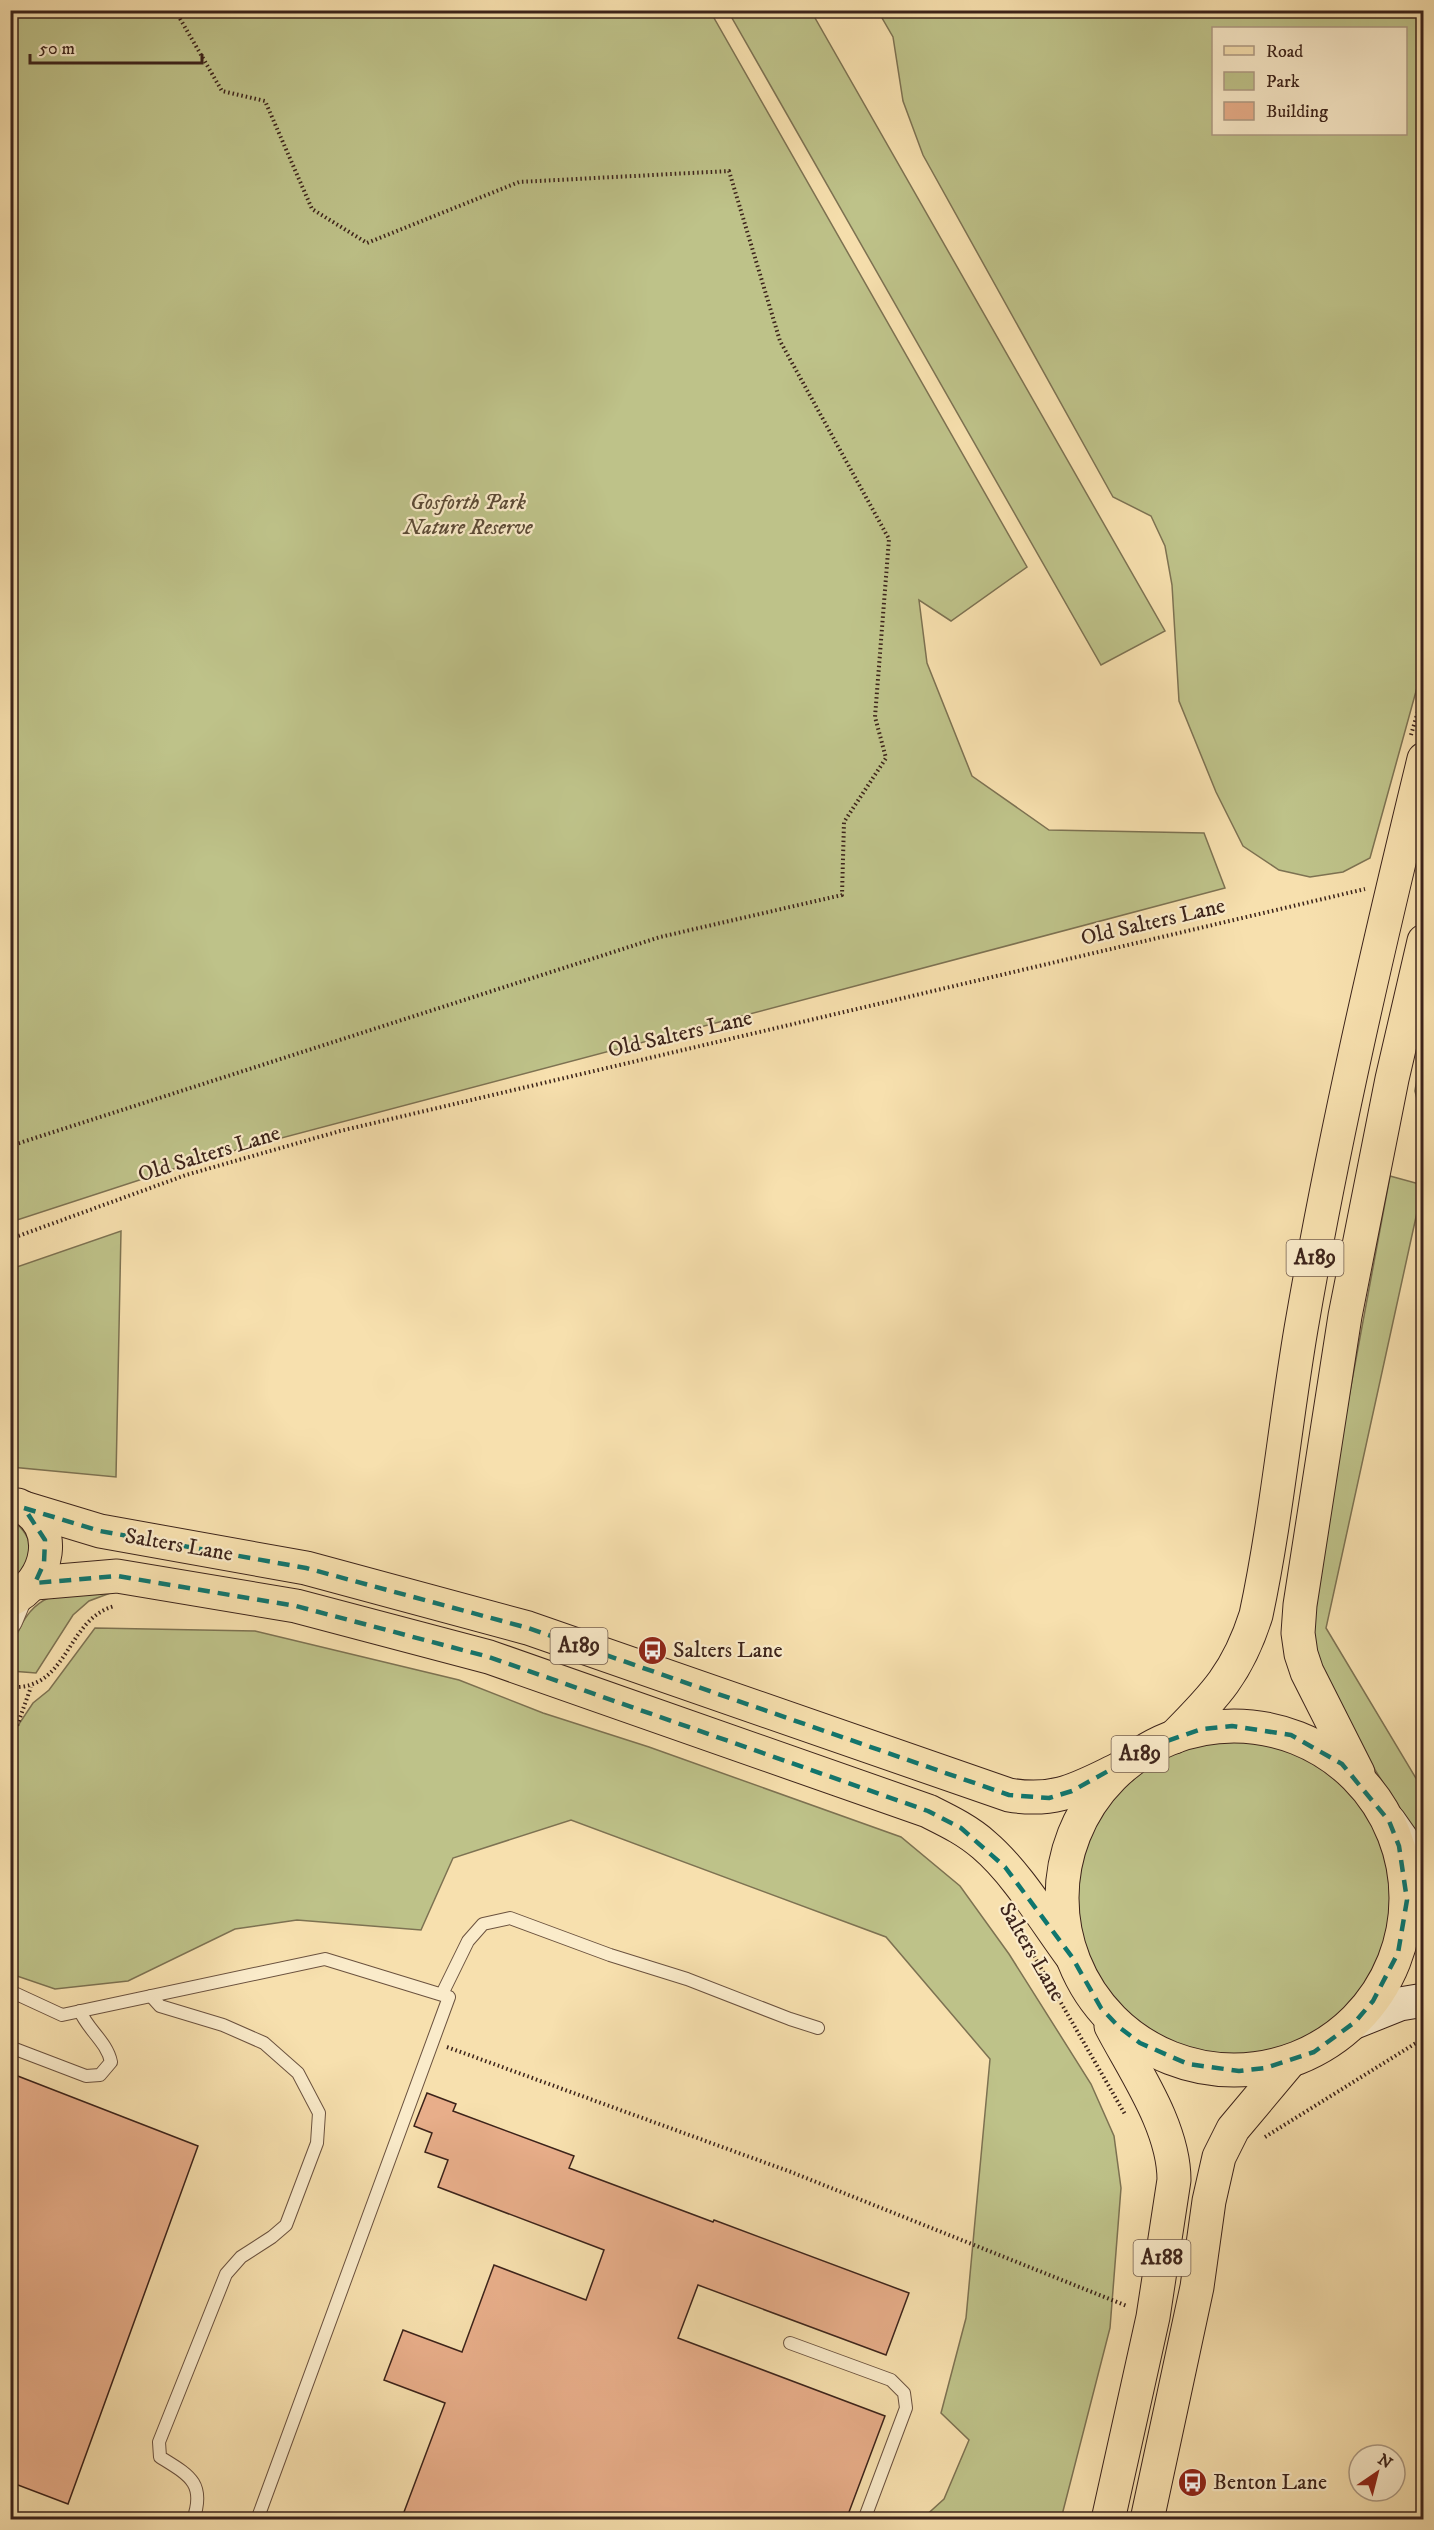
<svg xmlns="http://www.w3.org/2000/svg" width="1434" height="2530" font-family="'IM FELL DW Pica',serif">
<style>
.green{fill:#bec289;stroke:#7d7252;stroke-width:1.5;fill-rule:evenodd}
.building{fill:#e8ae8a;stroke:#3c231a;stroke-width:1.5}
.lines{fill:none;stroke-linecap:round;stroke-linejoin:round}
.service-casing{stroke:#6b523f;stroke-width:14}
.minor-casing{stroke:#6b523f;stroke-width:26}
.secondary-casing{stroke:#3c231a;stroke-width:35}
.primary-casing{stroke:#3c231a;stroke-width:35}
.path{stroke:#3c231a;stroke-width:4;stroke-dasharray:1.5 3;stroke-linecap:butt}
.service{stroke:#faebca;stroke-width:12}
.minor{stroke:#faebca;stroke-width:24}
.secondary{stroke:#faebca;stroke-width:33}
.primary{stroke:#f7e0ae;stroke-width:33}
.marked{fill:none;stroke:#0f766e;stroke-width:4.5;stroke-dasharray:12 8;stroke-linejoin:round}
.labels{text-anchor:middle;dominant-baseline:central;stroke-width:4.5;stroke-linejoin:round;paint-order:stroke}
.shield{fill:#faebca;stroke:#755f4f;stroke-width:1.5}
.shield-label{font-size:21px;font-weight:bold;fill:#3c231a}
.park-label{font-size:22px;font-style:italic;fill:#5c4b36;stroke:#faebca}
.street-label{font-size:22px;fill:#3c231a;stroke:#faebca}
.poi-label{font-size:22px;fill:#3c231a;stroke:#faebca;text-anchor:start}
</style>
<rect width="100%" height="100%" fill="#f7e0ae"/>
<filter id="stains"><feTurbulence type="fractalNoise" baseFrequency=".00333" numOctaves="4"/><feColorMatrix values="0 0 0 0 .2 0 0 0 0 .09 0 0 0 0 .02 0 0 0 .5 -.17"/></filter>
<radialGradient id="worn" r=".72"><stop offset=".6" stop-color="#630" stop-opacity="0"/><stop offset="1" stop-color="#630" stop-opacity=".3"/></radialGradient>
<g class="green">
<polygon points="10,11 710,11 1027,567 951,621 919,600 927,663 972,776 1049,830 1204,833 1225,888 210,1157 11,1222"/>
<polygon points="728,11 811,11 1165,631 1101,665"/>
<path d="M878,11h545v655l-53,192 -27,14 -33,5 -31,-7 -36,-24 -27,-54 -37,-91 -7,-116 -7,-39 -14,-30 -38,-19 -190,-342 -20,-54 -10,-64zM1214,28h192v106h-192z"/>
<polygon points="1423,1041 1424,1123 1423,1123 1415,1091"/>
<polygon points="1390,1176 1423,1185 1326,1628 1423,1790 1423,1849 1328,1692 1307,1623"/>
<polygon points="121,1231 116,1477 11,1467 11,1269"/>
<path d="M10,1518c14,10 27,28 17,46 -4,7 -11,13 -17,19z"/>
<path d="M113,1592l-24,9 -16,14 -37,58 -25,-2c0,-33 14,-70 50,-77 16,-3 36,-1 52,-2z"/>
<polygon points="95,1628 255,1631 459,1680 543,1713 649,1747 901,1837 960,1886 1009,1954 1091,2084 1114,2136 1121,2188 1110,2328 1061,2519 922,2519 944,2499 969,2440 941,2413 966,2318 990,2059 886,1937 571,1820 453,1858 421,1930 297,1920 235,1929 128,1981 55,1989 11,1974 10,1780 17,1727 33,1703 49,1690"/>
<circle cx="1235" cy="1898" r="157"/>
</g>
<g class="building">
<polygon points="10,2073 198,2146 68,2504 10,2482"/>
<polygon points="427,2093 456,2104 453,2111 574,2156 569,2168 713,2222 714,2220 909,2293 886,2355 698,2285 678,2338 885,2416 846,2520 401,2520 445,2403 384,2380 403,2330 462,2352 494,2265 586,2300 604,2250 438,2187 448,2160 425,2152 432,2133 414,2126"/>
</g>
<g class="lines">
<defs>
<g id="service">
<polyline points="10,1991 62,2015 325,1959 449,1997 257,2520"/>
<polyline points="442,1994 468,1941 483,1924 510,1918 610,1955 687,1979 790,2019 818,2028"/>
<path d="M151,1996l9,10 63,19 41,18 34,30 21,40 -2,30 -31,82 -14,12 -31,20 -15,17 -67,168 1,15c29,18 46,26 33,63"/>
<path d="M10,2047l76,29 14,-1 11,-13c-4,-20 -23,-32 -31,-51"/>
<polyline points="790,2343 891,2380 904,2393 906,2408 864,2520"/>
</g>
<polyline id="minor" points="10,1621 21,1595"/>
<g id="secondary">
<polyline points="1389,1821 1424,1871"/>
<polyline points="1355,2022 1400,2004 1424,2000"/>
</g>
<g id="primary">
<path d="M24,1508l76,23 206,37 222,60 481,167c48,8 70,-7 112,-27"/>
<path d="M35,1583l82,-7 179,30 193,51 439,154c20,10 39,19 56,34 33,28 62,77 88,112"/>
<path d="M10,1600c40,-18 51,-76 8,-95"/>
<circle cx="1234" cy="1898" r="172"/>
<path d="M1174,1737c41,-41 64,-65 82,-122 20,-94 29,-191 45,-286 33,-192 77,-382 123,-570"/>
<polyline points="1358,1773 1307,1672 1301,1654 1298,1633 1300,1605 1345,1316 1392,1079 1424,941"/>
<path d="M1108,2520l45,-203 21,-137c0,-53 -39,-108 -63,-154"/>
<polyline points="1147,2520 1197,2287 1209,2201 1219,2157 1233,2129 1290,2061"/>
</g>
</defs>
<use href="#service" class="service-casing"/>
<use href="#minor" class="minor-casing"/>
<use href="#secondary" class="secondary-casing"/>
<use href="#primary" class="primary-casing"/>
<g class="path">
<polyline points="1411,735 1424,691"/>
<polyline points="10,1146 660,937 842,895 844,822 886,758 875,717 889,539 780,341 729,171 519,182 367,243 312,209 265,101 222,91 175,10"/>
<polyline points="10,1239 186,1175 340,1131 1365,889"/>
<path d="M10,1687c59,4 56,-69 105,-81"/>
<polyline points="10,1756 13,1737 31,1687"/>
<polyline points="1034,1956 1126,2116"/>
<polyline points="447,2047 791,2172 1127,2306"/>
<polyline points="1265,2137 1424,2038"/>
</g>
<use href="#service" class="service"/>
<use href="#minor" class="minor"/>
<use href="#secondary" class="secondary"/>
<use href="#primary" class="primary"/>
</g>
<path class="marked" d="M24,1508l76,23 206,37 222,60 481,167 40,3 23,-7 83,-46 47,-16 30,-3 59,9 51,29 47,57 10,25 8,54 -9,53 -25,48 -18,21 -41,30 -49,16 -26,3 -51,-7 -48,-21 -21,-16 -18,-19 -29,-51 -67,-90 -44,-39 -33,-17 -439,-154 -193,-51 -179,-30 -82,7 9,-20 1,-23z"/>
<defs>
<symbol id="bus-disc" viewBox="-11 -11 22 22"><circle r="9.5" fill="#8f2418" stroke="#faebca"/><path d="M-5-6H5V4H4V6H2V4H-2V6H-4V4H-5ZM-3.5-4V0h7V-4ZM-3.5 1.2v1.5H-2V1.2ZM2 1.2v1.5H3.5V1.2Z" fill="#fff"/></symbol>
</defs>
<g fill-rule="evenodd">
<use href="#bus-disc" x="636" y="1634" width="33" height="33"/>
<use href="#bus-disc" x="1176" y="2466" width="33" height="33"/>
</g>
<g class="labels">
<g class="shield">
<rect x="1286.5" y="1240" width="57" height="36" rx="4.5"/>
<rect x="550.5" y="1628" width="57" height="36" rx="4.5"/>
<rect x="1111.5" y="1736" width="57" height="36" rx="4.5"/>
<rect x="1133.5" y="2240" width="57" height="36" rx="4.5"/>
</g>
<g class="shield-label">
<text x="1315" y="1258">A189</text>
<text x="579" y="1646">A189</text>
<text x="1140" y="1754">A189</text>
<text x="1162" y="2258">A188</text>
</g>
<g class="park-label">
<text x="468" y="502">Gosforth Park<tspan x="468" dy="25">Nature Reserve</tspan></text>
</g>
<g class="street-label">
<text transform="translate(1153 922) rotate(-13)">Old Salters Lane</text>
<text transform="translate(680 1034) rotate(-13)">Old Salters Lane</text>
<text transform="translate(209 1154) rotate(-17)">Old Salters Lane</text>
<text transform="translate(179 1545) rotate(10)">Salters Lane</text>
<text transform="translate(1032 1952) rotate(60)">Salters Lane</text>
</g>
<g class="poi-label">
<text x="673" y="1650">Salters Lane</text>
<text x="1213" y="2482">Benton Lane</text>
</g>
</g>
<rect width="1434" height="2530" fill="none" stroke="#f7e0ae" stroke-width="36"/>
<rect x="12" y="12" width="1410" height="2506" fill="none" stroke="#3c231a" stroke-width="3"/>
<rect x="18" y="18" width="1398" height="2494" fill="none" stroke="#3c231a" stroke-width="1.5"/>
<rect x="1212" y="27" width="195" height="108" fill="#faebca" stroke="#ae9b84" stroke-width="1.5"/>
<rect x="1224" y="46" width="30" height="9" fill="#f7e0ae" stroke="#ae9b84" stroke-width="1.5"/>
<text x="1266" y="57" font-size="18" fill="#3c231a">Road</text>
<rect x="1224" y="72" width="30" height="18" fill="#bec289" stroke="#ae9b84" stroke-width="1.5"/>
<text x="1266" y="87" font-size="18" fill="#3c231a">Park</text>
<rect x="1224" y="102" width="30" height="18" fill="#e8ae8a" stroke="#ae9b84" stroke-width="1.5"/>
<text x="1266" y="117" font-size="18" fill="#3c231a">Building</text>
<g transform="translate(1377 2473) rotate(35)"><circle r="28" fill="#faebca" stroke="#ae9b84" stroke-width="1.5"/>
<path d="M0-4.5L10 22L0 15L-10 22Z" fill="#8f2418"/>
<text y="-9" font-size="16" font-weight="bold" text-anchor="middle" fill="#3c231a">N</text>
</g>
<path d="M30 54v9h172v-9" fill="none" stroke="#3c231a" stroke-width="3"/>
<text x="39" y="54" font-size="18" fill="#3c231a" stroke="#faebca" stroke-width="4.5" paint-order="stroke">50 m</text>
<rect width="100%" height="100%" filter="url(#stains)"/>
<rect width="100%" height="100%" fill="url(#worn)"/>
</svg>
